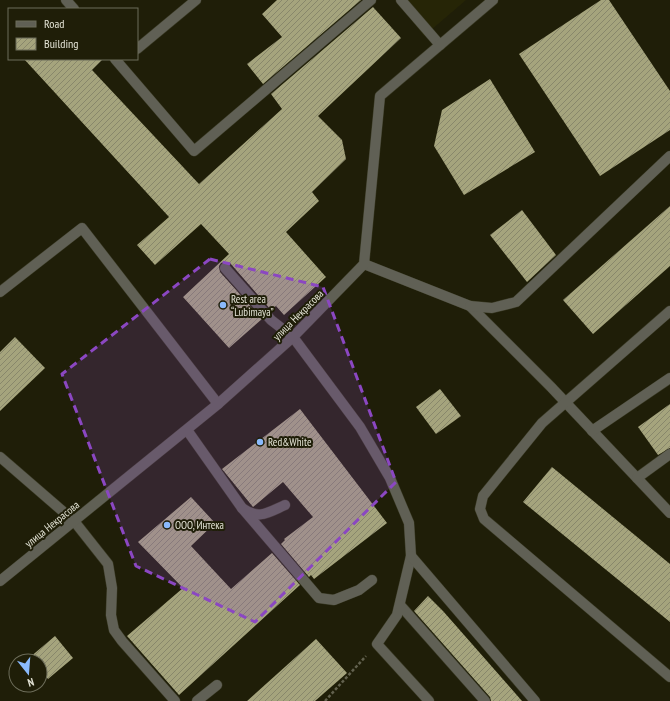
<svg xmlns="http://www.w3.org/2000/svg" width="670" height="701" font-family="'PT Sans Narrow',sans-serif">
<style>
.built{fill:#262506}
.building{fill:url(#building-hatch)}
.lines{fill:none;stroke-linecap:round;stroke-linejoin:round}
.minor-casing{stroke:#3a3a25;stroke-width:11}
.path{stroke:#62614e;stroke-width:2.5;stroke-dasharray:3 2;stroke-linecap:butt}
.minor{stroke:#606055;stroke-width:10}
.marked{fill:#8b47c2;fill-opacity:0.2;stroke:#8b47c2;stroke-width:3;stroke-dasharray:8 5;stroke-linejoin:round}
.poi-dot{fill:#8abafc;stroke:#1f1e08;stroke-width:1.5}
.labels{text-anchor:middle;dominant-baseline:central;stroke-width:4;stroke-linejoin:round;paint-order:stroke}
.poi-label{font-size:11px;fill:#e3e3d5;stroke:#1f1e08;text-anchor:start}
.street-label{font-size:11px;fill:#e3e3d5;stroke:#1f1e08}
</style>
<defs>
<pattern id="building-hatch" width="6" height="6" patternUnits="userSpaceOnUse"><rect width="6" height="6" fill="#a5a47d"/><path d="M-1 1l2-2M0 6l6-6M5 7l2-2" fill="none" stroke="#88876b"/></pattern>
</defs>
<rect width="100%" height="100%" fill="#1f1e08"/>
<polygon class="built" points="396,0 466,0 424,36"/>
<g class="building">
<polygon points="277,0 361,0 263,84 247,64 282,37 262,14"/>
<polygon points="601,0 609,0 670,91 670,130 600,176 519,54"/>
<polygon points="373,7 401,38 318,116 342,140 346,159 312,192 319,201 286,232 326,277 284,315 276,306 271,310 230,263 224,262 221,263 219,266 220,272 262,319 229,348 183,297 229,254 201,224 155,265 137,245 169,217 24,59 103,59 92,70 199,184 282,109 271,94"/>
<polygon points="490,79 535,152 464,195 434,146 442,110"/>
<polygon points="670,206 670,266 593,334 563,300"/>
<polygon points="522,210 556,255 527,282 490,235"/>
<polygon points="15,337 45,368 0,411 0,352"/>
<polygon points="440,389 461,416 436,434 416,407"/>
<polygon points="670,404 670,448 658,455 638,427"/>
<polygon points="300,409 387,523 314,579 311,575 309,577 281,544 285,540 284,539 313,517 283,482 253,507 222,469"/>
<polygon points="552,467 670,564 670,622 523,502"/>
<polygon points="191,497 215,523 191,546 231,589 272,553 300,585 179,695 127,636 183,588 138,542"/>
<polygon points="428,596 443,611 522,701 491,701 490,697 414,611"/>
<polygon points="55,636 73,658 48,679 40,670 40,661 32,661 29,658"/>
<polygon points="316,639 347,673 315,701 247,701"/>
</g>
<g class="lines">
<defs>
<g id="minor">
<polyline points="66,0 74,9"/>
<polyline points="401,0 440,45"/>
<polyline points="137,49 196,0"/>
<polyline points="115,59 194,151 371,0"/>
<polyline points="364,264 470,306 551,387 670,513"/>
<polyline points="225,268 271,320 293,337 360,427 390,478 409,523 411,556 397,615 377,644 429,701"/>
<polyline points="0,292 82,228 218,404"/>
<polyline points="470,306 492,308 516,302 670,156"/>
<polyline points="670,311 542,423 483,496 480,509 484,519 670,677"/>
<path d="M187,430l55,78c17,12 25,5 43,-3"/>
<polyline points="592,431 670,378"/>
<polyline points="0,457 74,521 108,564 112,588 111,615 114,630 122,641 175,701"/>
<polyline points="637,478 670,454"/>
<polyline points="242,508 319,598 334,600 359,590 372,580"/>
<polyline points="411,556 535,701"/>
<polyline points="0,581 218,404 293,337 364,264 380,96 493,0"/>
<polyline points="400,605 485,701"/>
<polyline points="197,701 217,685"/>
</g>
</defs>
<use href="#minor" class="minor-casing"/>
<polyline class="path" points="325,701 366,656"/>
<use href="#minor" class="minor"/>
</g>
<path class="marked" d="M210,259l113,28 73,195 -141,140 -119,-56 -74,-192z"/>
<g class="poi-dot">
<circle cx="223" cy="305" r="4"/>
<circle cx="260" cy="442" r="4"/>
<circle cx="167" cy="525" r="4"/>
</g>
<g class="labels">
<g class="poi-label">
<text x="231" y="299">Rest area<tspan x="231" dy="13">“Lubimaya”</tspan></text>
<text x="268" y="442">Red&amp;White</text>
<text x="175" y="525">ООО, Интека</text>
</g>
<g class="street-label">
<text transform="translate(298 315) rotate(-45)">улица Некрасова</text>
<text transform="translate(52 524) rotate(-39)">улица Некрасова</text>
</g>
</g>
<rect x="8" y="8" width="130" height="52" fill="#1f1e08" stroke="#6d6d5a"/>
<rect x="16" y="21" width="20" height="6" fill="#606055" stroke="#6d6d5a"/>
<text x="44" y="28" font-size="12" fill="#e3e3d5">Road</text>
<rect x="16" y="38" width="20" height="12" fill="url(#building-hatch)" stroke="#6d6d5a"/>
<text x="44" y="48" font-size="12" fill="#e3e3d5">Building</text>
<g transform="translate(28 673) rotate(163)"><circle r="19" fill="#1f1e08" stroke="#6d6d5a"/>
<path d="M0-3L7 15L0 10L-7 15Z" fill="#8abafc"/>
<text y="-6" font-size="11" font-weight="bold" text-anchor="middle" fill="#e3e3d5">N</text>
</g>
</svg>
